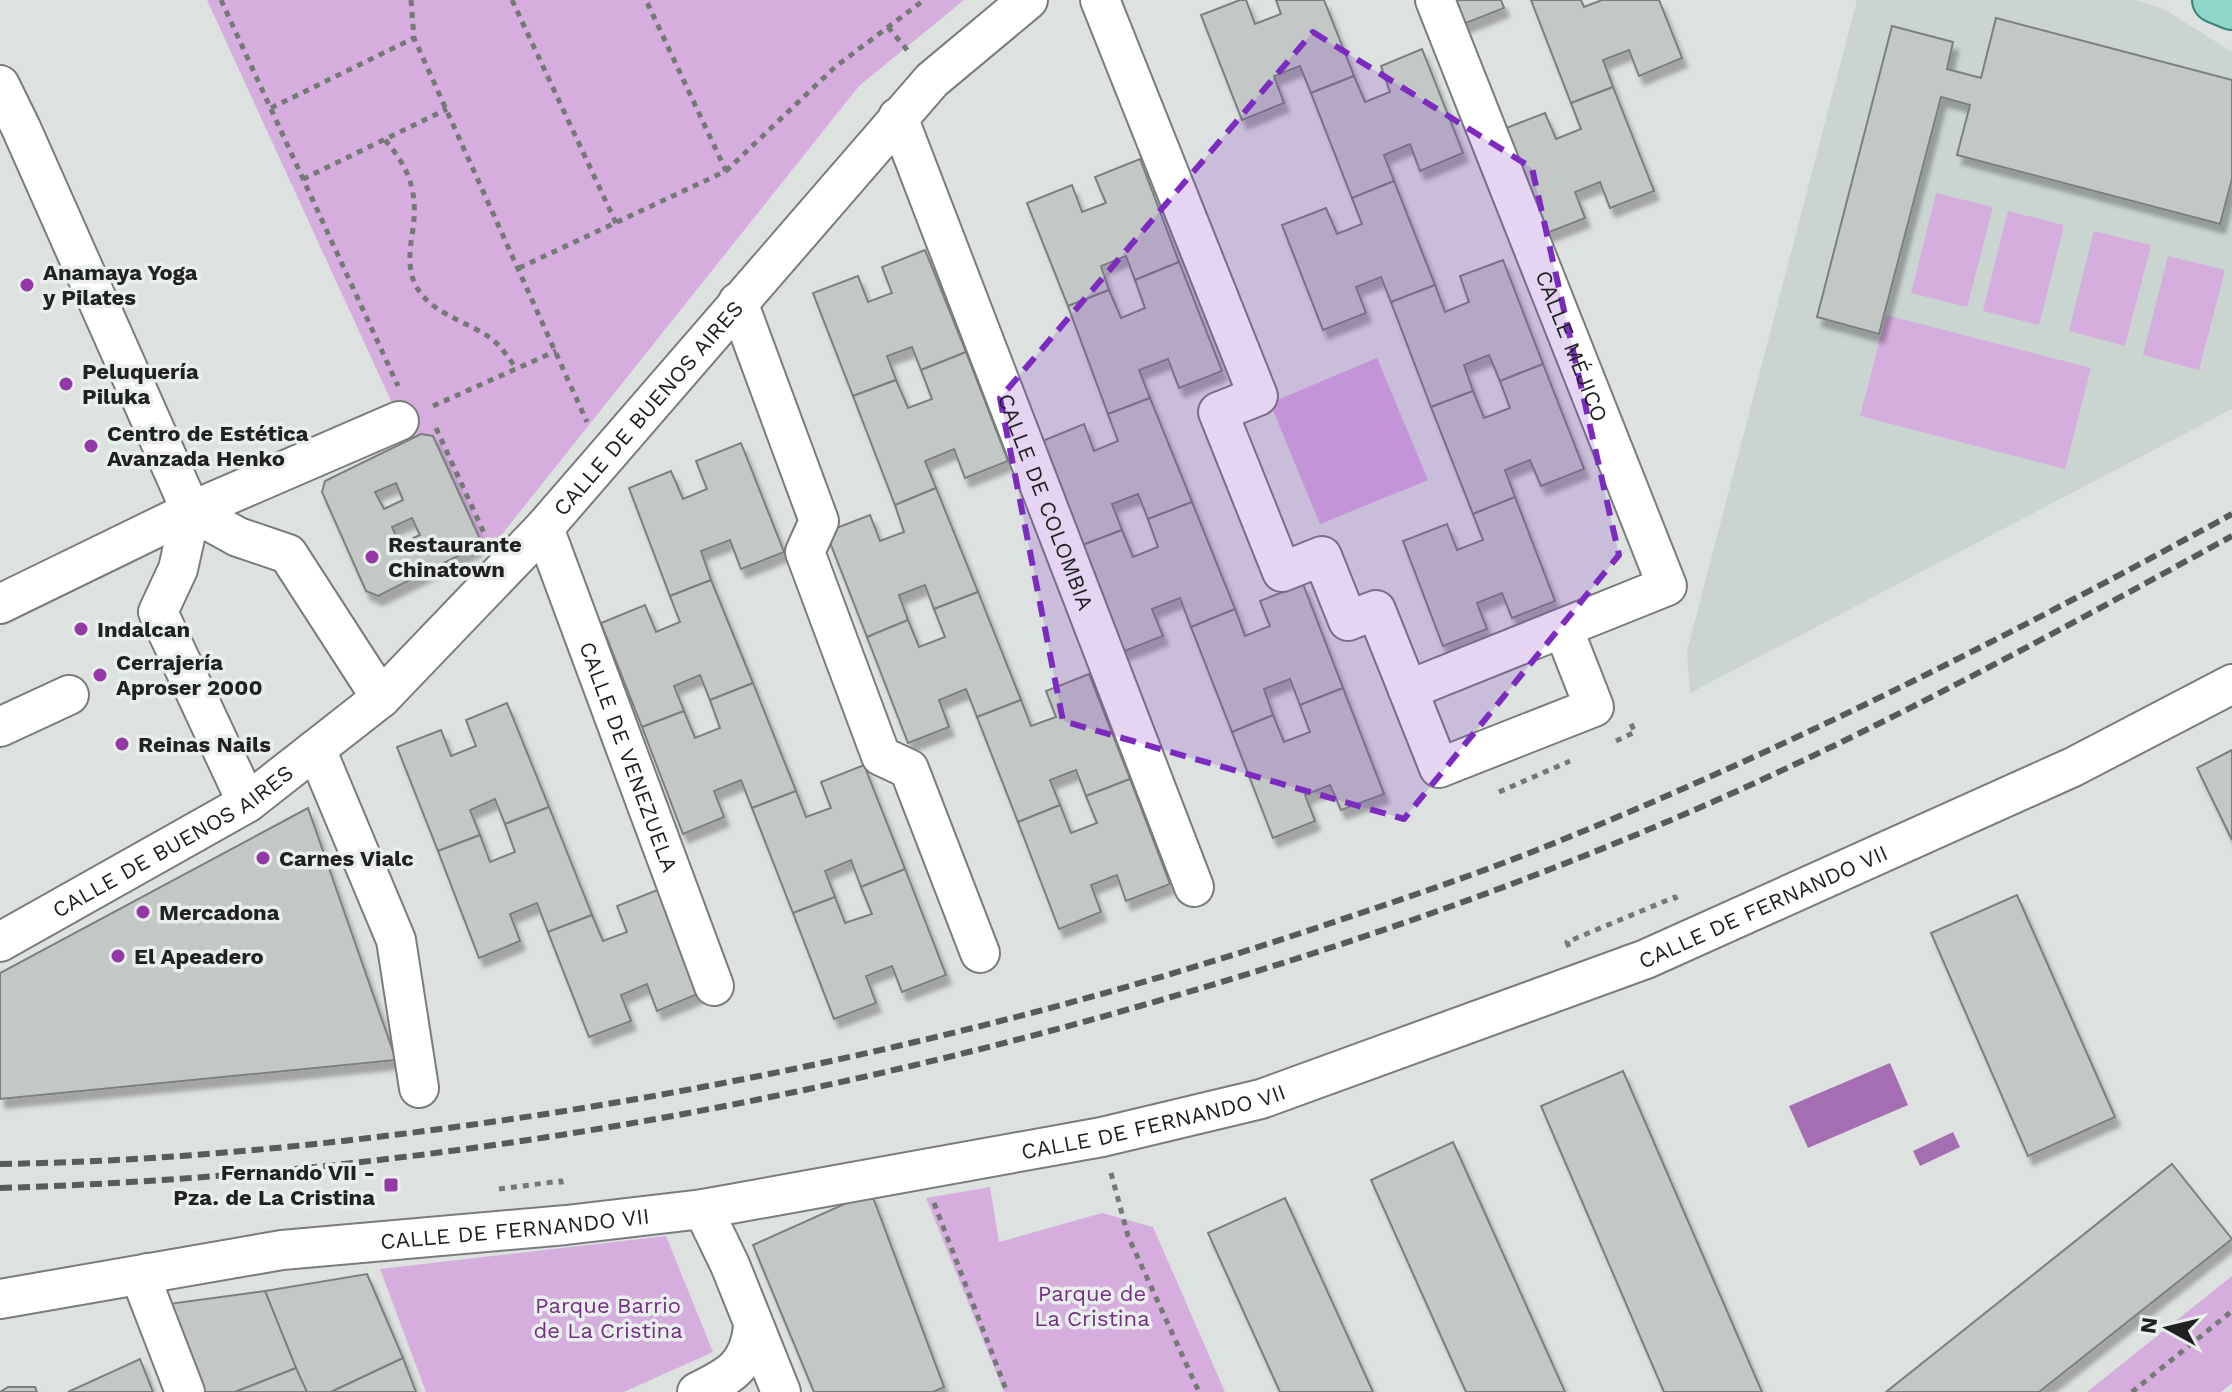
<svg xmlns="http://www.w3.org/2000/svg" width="2232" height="1392" font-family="'Work Sans',sans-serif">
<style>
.built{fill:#cad5d2}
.green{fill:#d5aede}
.water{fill:#a56eb2}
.building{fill:#c3c7c6;stroke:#7c7f7f;stroke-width:2;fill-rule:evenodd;filter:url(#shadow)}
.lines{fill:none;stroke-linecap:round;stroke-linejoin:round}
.minor-casing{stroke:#797c7c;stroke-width:42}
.major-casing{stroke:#398477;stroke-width:48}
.path{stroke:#767877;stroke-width:5;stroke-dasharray:6 6;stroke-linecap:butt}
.minor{stroke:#fff;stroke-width:38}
.major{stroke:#91d5ca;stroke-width:44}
.rail{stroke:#595b5a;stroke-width:6;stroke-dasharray:12 6;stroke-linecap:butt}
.marked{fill:#7b2cbf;fill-opacity:0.2;stroke:#7b2cbf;stroke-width:6;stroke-dasharray:16 10;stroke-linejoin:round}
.poi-dot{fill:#9239a5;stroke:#eaeeed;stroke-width:3}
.labels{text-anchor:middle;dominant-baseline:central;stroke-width:7;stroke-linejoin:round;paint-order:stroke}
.poi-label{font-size:22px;font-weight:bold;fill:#202221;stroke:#eaeeed;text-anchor:start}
.street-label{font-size:22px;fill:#202221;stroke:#eaeeed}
.park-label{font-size:22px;fill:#742f83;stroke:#eaeeed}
</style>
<defs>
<filter id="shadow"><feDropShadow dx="5" dy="9" stdDeviation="2" flood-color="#0004"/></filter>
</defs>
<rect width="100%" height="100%" fill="#dde1e0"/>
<polygon class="built" points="1857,0 2135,0 2164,9 2232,52 2232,409 1690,693 1687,651"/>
<g class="green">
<polygon points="207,0 964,0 859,86 487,553 433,436 421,434 409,440"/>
<polygon points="1936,193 1993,207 1967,307 1911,293"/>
<polygon points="2008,211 2064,225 2039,325 1983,311"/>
<polygon points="2094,231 2151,245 2125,346 2069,331"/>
<polygon points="2168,256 2225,270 2199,370 2143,355"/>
<polygon points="1886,315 2091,368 2065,469 1860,416"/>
<polygon points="1377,358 1428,480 1320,524 1270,403"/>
<polygon points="990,1187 999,1242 1102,1213 1153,1227 1225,1392 1004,1392 926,1198"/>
<polygon points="666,1236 713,1352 624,1392 426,1392 380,1269"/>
<polygon points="2232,1276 2232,1383 2221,1392 2087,1392"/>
</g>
<g class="water">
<polygon points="1890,1063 1908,1105 1808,1148 1789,1106"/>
<polygon points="1953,1132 1960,1147 1920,1166 1913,1151"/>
</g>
<g class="building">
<polygon points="1240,0 1246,0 1255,24 1281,14 1276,0 1324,0 1354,76 1311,93 1300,66 1274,76 1284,103 1242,120 1201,15"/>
<polygon points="1451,0 1501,0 1504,8 1461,25"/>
<polygon points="1531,0 1581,0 1584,7 1602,0 1659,0 1682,58 1639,76 1629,50 1603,60 1613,87 1571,103"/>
<polygon points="1996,18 2232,80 2232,179 2220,224 1957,155 1970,105 1941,97 1879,334 1817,317 1892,26 1953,42 1947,69 1981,78"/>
<polygon points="1422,49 1463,153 1420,171 1410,144 1384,155 1394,181 1352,198 1311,93 1354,76 1365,102 1390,92 1381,66"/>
<polygon points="1613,87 1654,191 1610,208 1600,182 1575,192 1585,218 1542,235 1501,130 1545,113 1556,139 1581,129 1571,103"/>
<polygon points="1140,159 1179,262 1135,280 1126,256 1101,266 1109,290 1068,306 1027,203 1072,185 1082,212 1106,203 1095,177"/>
<polygon points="1394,181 1435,285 1391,302 1381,277 1356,287 1366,313 1323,330 1282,225 1326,208 1337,234 1362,224 1352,198"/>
<polygon points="925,250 966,352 921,370 912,347 887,356 896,380 853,396 813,293 858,276 868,302 892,293 882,267"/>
<polygon points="1503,260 1543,364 1500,381 1489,355 1464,365 1473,391 1431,407 1391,302 1435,285 1445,312 1469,302 1460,276"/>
<polygon points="1179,262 1222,371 1179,388 1168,359 1139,370 1150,398 1108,414 1068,306 1109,290 1121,318 1145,308 1135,280"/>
<polygon points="966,352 1008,461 965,478 954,449 925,461 936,488 895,505 853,396 896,380 908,408 932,399 921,370"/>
<polygon points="1543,364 1584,469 1541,486 1530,460 1505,470 1515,497 1473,514 1431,407 1473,391 1484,418 1510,408 1500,381"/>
<polygon points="1150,398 1192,502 1148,519 1138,494 1112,504 1122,530 1080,546 1040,442 1084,424 1094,451 1118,441 1108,414"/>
<path d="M421,434l12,2 46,101 -3,10 -98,49 -12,-5 -44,-99 3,-11zM396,483l7,17 -19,9 -9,-17zM412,518l8,17 -20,9 -8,-17z"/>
<polygon points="741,443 784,552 741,569 730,540 701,551 711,580 670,596 629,488 671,471 683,499 707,489 696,461"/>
<polygon points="936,488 978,592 934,609 925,585 899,595 908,620 867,637 826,532 870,515 880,541 904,532 895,505"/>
<polygon points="1515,497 1555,601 1512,618 1502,593 1477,603 1487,629 1443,646 1403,541 1447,524 1457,550 1483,540 1473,514"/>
<polygon points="1192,502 1235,609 1191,627 1180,598 1152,609 1163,636 1122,652 1080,546 1122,530 1133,557 1158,547 1148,519"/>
<polygon points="711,580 753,683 710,700 700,675 674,686 684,711 642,727 601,623 645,605 656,632 680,622 670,596"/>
<polygon points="1303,584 1343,688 1300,705 1290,679 1264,689 1273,715 1232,732 1191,627 1235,609 1245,636 1270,626 1260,601"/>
<polygon points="978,592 1021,700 977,717 966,689 939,700 949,727 908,743 867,637 908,620 919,647 945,637 934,609"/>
<polygon points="1089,674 1130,779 1086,796 1076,770 1050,780 1060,805 1018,822 977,717 1021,700 1031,726 1056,717 1046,691"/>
<polygon points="753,683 796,791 752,808 741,780 714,791 724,817 683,834 642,727 684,711 695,738 720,728 710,700"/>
<polygon points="1343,688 1384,794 1341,810 1330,785 1305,795 1315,821 1273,838 1232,732 1273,715 1284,742 1310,732 1300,705"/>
<polygon points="507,703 549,807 505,824 495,799 470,810 480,835 438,851 397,747 441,730 451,756 476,746 466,720"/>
<polygon points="2232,750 2232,840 2197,768"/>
<polygon points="864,765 905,869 861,887 851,860 825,871 835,897 793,913 752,808 796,791 806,817 831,808 821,782"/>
<polygon points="1130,779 1170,884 1126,901 1117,875 1091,885 1101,912 1059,929 1018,822 1060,805 1071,833 1097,823 1086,796"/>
<polygon points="549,807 592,915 548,932 537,903 510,914 520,941 479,958 438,851 480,835 490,862 515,852 505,824"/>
<polygon points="308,808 396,1060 0,1099 0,973"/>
<polygon points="905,869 946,975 902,992 892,966 866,976 876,1003 834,1019 793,913 835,897 845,923 872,914 861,887"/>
<polygon points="660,889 700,993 657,1011 647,984 621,995 631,1021 589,1037 548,932 592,915 603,941 627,932 617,906"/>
<polygon points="2017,895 2115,1117 2028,1156 1931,933"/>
<polygon points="1623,1071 1762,1392 1664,1392 1541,1106"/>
<polygon points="1453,1142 1565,1392 1466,1392 1371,1180"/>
<polygon points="2172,1164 2232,1239 2039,1392 1886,1392"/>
<polygon points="871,1192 944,1387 933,1392 814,1392 753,1245"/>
<polygon points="1285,1198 1373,1392 1280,1392 1208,1233"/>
<polygon points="367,1274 403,1358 331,1392 305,1392 265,1291"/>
<polygon points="265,1291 296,1368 235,1392 196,1392 161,1305"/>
<polygon points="403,1358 416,1392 331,1392"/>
<polygon points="140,1359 153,1392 68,1392"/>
<polygon points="296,1368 307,1392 235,1392"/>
<polygon points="8,1387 35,1387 37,1392 0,1392"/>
</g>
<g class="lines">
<defs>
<g id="minor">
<polyline points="1100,0 1258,396 1218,412 1282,572 1322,556 1348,621 1376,610 1408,690"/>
<path id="s1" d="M1435,0l232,586 -259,104 31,78 155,-61 -31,-79"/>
<polyline points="0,85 21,128 191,511 178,569 158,612 247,803"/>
<path id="s2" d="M898,117l296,770"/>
<polyline points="738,302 819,521 805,552 881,756 909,769 980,953"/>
<polyline points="191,511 238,537 288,554 381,698"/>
<path id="s3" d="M544,528l170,458"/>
<polyline points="0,604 191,511 399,421"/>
<polyline points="0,727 69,695"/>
<polyline points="316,749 396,940 419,1088"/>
<path id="s4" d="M0,942l247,-139 134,-105 163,-170 388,-448 96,-80"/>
<polyline points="703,1209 730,1265 781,1392"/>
<polyline points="148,1273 145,1283 146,1291 185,1392"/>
<path id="s5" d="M0,1299l282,-49 284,-25 137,-16 399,-72 159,-38 385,-140 427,-192 159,-83"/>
<path d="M697,1392c33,-16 52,-26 56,-65"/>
</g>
<polyline id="major" points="2215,0 2232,7"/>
</defs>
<use href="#minor" class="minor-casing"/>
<use href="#major" class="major-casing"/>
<g class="path">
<polyline points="221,0 398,386"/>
<polyline points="411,0 414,38 587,422"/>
<polyline points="512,0 616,223"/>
<polyline points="888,27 908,51"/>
<polyline points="271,108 414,38"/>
<path d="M385,140c24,28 33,51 28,89 -3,18 -6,38 2,55 14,29 49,36 74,53 11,7 19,21 28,32"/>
<polyline points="726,171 835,67 924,0"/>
<polyline points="303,179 447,109"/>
<polyline points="519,268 726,171 646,0"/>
<polyline points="433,406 556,351"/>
<polyline points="436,428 485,535"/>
<polyline points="1616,741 1635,732 1629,720"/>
<polyline points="1499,792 1570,761"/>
<polyline points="1569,947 1567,942 1675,897 1678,903"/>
<polyline points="1111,1173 1128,1236 1199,1392"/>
<polyline points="499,1189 561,1181 562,1189"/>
<polyline points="934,1203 1007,1392"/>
<polyline points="2132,1392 2232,1311"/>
</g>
<use href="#minor" class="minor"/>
<use href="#major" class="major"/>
<g class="rail">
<path d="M0,1164c185,-3 369,-23 552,-51 261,-41 517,-102 767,-186 75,-25 150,-50 223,-79 237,-95 466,-211 690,-334"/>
<path d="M0,1188c387,-12 768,-75 1140,-182 185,-53 367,-115 545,-192 188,-81 368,-180 547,-278"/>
</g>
</g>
<path class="marked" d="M1313,32l219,136 87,387 -215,264 -341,-98 -63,-323z"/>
<g class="poi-dot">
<circle cx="27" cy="285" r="8"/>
<circle cx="66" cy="384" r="8"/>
<circle cx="91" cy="446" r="8"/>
<circle cx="372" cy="557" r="8"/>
<circle cx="81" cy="629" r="8"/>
<circle cx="100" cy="675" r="8"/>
<circle cx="122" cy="744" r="8"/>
<circle cx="263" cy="858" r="8"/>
<circle cx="143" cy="912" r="8"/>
<circle cx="118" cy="956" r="8"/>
<rect x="383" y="1177" width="16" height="16" rx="4"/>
</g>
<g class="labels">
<g class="poi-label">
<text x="43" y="272">Anamaya Yoga<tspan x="43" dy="25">y Pilates</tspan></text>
<text x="82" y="371">Peluquería<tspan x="82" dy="25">Piluka</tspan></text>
<text x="107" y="433">Centro de Estética<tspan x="107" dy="25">Avanzada Henko</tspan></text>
<text x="388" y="544">Restaurante<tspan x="388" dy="25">Chinatown</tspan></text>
<text x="97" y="629">Indalcan</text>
<text x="116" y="662">Cerrajería<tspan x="116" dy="25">Aproser 2000</tspan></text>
<text x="138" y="744">Reinas Nails</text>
<text x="279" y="858">Carnes Vialc</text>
<text x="159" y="912">Mercadona</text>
<text x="134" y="956">El Apeadero</text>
<text x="375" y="1172" text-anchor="end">Fernando VII -<tspan x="375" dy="25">Pza. de La Cristina</tspan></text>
</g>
<g class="street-label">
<text stroke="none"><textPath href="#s1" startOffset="372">CALLE MÉJICO</textPath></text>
<text stroke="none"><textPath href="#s4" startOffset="848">CALLE DE BUENOS AIRES</textPath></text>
<text stroke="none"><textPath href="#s2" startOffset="412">CALLE DE COLOMBIA</textPath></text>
<text stroke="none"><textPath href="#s3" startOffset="244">CALLE DE VENEZUELA</textPath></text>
<text stroke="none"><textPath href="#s4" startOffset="200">CALLE DE BUENOS AIRES</textPath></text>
<text stroke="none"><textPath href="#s5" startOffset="1816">CALLE DE FERNANDO VII</textPath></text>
<text stroke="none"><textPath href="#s5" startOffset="1168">CALLE DE FERNANDO VII</textPath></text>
<text stroke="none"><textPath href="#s5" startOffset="520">CALLE DE FERNANDO VII</textPath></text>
</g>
<g class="park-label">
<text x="1092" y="1293">Parque de<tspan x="1092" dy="25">La Cristina</tspan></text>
<text x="608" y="1305">Parque Barrio<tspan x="608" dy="25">de La Cristina</tspan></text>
</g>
</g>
<g transform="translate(2168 1328) rotate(278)" stroke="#eaeeed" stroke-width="6" paint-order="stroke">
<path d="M0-6L14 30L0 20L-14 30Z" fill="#202221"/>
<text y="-12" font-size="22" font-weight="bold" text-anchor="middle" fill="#202221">N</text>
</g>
</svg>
